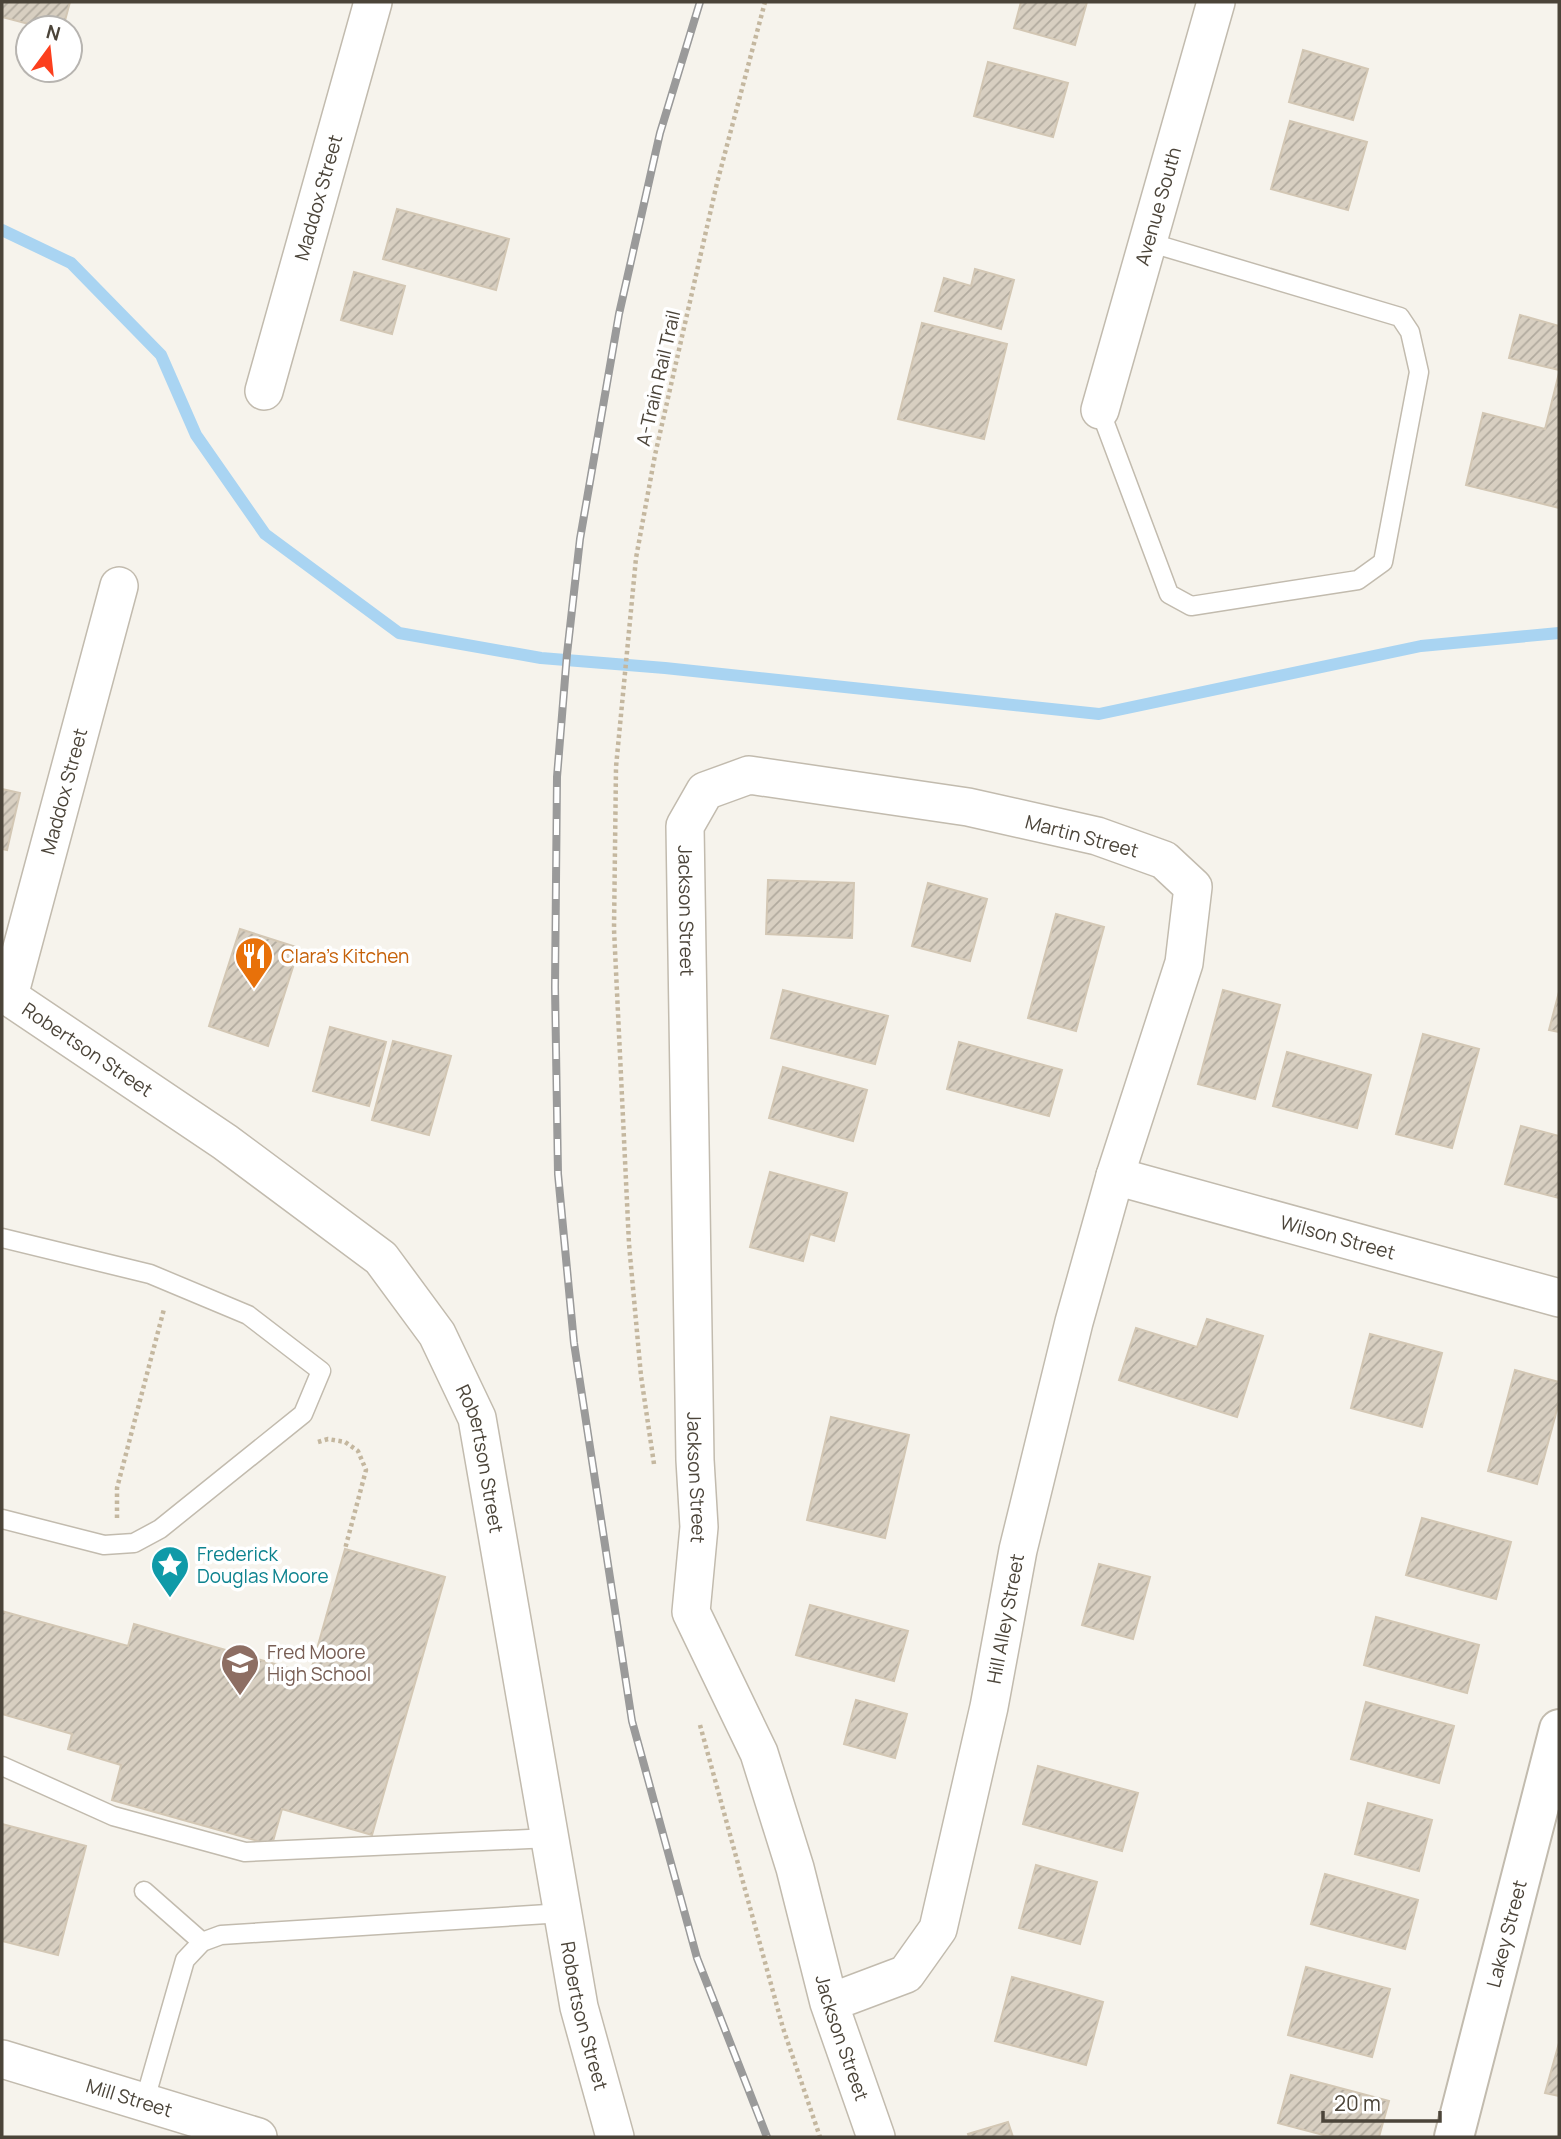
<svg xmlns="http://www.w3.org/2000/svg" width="1561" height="2139" font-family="Manrope,sans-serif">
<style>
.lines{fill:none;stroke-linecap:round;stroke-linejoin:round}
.stream{stroke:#a9d4f2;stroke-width:12}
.building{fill:url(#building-hatch);stroke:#d3c7b4;stroke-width:2}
.service-casing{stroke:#c2bbae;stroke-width:21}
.minor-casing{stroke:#c2bbae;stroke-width:40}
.tertiary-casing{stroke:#c2bbae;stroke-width:42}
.path{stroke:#c4b79f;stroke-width:4.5;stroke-dasharray:3.5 3.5;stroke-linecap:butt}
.service{stroke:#fff;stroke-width:18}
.minor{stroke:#fff;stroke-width:37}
.tertiary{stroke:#fff;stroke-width:38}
.rail-casing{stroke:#9a9a9a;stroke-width:8}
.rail{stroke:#fff;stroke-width:5;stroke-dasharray:16;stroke-linecap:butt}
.labels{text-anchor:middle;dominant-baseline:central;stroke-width:7;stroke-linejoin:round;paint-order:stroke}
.street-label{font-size:19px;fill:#4b4439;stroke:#fff}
.food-label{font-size:19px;fill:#c56008;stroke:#fff;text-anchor:start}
.culture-label{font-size:19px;fill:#0d838f;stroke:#fff;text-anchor:start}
.education-label{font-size:19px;fill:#785e54;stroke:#fff;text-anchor:start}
</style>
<defs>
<pattern id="building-hatch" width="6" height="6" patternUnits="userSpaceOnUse" patternTransform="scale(1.75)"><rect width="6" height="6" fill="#d8cfc1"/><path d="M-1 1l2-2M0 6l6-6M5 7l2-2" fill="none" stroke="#b1aa9e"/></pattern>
</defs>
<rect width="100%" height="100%" fill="#f6f3ec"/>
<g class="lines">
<polyline class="stream" points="2,230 71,263 161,355 196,435 265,534 399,633 541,658 665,668 1099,714 1421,646 1559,633"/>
</g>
<g class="building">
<polygon points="2,2 70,2 63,28 44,28 2,17"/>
<polygon points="1021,2 1087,2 1075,45 1014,28"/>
<polygon points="1303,50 1368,69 1353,120 1289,102"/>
<polygon points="988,62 1068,83 1053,137 974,116"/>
<polygon points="1290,121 1367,142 1348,210 1271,189"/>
<polygon points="397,209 509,239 496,290 383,259"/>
<polygon points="975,269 1014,280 1001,329 935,311 944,278 971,286"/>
<polygon points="354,272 405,286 392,334 341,320"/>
<polygon points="1520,315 1559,326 1559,370 1509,358"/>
<polygon points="922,323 1007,344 984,439 898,419"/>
<polygon points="1559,373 1559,508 1466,485 1483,413 1545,429"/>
<polygon points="2,789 20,793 7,850 2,849"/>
<polygon points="768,880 854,883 852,938 766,934"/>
<polygon points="928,883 987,899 970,961 912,946"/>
<polygon points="1056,914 1104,927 1076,1031 1028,1018"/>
<polygon points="240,929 299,948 268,1046 209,1026"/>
<polygon points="783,990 888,1016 875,1064 771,1038"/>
<polygon points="1223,990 1280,1005 1255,1099 1198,1084"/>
<polygon points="1559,992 1559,1032 1549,1030"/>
<polygon points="330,1027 386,1042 369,1106 313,1091"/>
<polygon points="1423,1034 1479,1049 1452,1148 1396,1134"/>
<polygon points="393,1041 451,1056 429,1135 372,1120"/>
<polygon points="959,1042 1062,1070 1049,1116 947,1089"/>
<polygon points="1287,1052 1371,1075 1357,1128 1273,1106"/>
<polygon points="783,1067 867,1090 853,1141 769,1118"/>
<polygon points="1521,1126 1559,1136 1559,1198 1505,1184"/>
<polygon points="770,1172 847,1193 834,1241 810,1234 803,1261 750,1247"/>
<polygon points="1207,1319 1263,1336 1237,1417 1119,1380 1136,1328 1197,1347"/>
<polygon points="1370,1334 1442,1353 1422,1427 1351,1408"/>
<polygon points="1515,1370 1559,1382 1559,1402 1537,1484 1488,1471"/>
<polygon points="831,1417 909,1435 885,1538 807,1520"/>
<polygon points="1422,1518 1511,1542 1496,1599 1406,1575"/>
<polygon points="345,1549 445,1577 372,1835 282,1809 272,1845 112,1800 121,1765 68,1749 72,1734 2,1714 2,1611 128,1646 134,1624 310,1674"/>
<polygon points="1099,1564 1150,1577 1133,1639 1082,1625"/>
<polygon points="810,1605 908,1631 894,1681 796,1655"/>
<polygon points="1376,1617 1479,1645 1467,1693 1364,1665"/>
<polygon points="856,1700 907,1714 895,1758 844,1744"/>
<polygon points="1366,1702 1454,1726 1439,1783 1351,1759"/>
<polygon points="1038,1766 1138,1793 1122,1851 1023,1824"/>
<polygon points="1368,1803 1432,1820 1419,1871 1355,1854"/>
<polygon points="2,1824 86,1846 58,1955 2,1941"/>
<polygon points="1036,1865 1097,1882 1080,1944 1019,1928"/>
<polygon points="1325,1874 1418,1900 1405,1949 1311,1924"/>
<polygon points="1306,1967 1390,1989 1372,2057 1288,2035"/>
<polygon points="1012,1977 1103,2002 1086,2065 995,2041"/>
<polygon points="1559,2043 1559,2096 1545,2093"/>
<polygon points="1291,2075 1389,2101 1379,2137 1331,2137 1278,2123"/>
<polygon points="1008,2122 1013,2137 969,2137 968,2134"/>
</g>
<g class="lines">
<defs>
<g id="service">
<polyline points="1100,410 1169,594 1191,606 1358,580 1383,562 1419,372 1410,332 1400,317 1148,242"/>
<polyline points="2,1238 150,1274 248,1315 321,1371 303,1414 160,1529 134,1543 104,1545 2,1519"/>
<polyline points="2,1766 113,1816 245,1852 550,1838"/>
<polyline points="144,1891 202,1942"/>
<polyline points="144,2103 185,1960 202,1942 221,1935 563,1913"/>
</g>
<g id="minor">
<path id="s1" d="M264,391l109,-389"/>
<path id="s2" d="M1100,410l116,-408"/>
<path id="s3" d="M2,992l223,150 156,116 56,76 40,84 102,589 36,130"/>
<path id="s4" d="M9,996l110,-410"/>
<path id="s5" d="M1115,1176l444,122"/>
<path id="s6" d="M829,2003l77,-29 32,-45 51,-222 29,-157 56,-228 41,-146 69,-213 9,-76 -29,-27 -67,-24 -129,-29 -219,-32 -44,16 -20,35 10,634 4,67 -8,85 68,141 36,115 34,135 47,134"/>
<path id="s7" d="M2,2059l256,78"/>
</g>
<g id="tertiary">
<path id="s8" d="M1454,2137l105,-408"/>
</g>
</defs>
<use href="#service" class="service-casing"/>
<use href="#minor" class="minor-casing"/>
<use href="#tertiary" class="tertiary-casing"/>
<g class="path">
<polyline points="318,1442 328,1439 345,1442 358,1451 366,1470 345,1549"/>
<polyline points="654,1464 641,1376 629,1244 614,929 616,767 636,558 655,455 717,183 765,2"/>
<polyline points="117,1518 117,1488 164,1309"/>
<polyline points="700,1725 783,2028 820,2137"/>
</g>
<use href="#service" class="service"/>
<use href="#minor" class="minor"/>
<use href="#tertiary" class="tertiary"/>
<defs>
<polyline id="rail" points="700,2 660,133 619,314 580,539 567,654 557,777 555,987 558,1174 574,1343 632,1721 697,1958 767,2137"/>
</defs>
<use href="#rail" class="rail-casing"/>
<use href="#rail" class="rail"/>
</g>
<defs>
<symbol id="restaurant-pin" viewBox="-11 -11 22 30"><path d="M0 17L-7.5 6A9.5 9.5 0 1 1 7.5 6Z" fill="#e8710a" stroke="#fff"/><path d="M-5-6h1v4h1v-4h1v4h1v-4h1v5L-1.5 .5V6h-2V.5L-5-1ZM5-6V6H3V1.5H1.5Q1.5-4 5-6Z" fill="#fff"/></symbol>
<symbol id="sight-pin" viewBox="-11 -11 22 30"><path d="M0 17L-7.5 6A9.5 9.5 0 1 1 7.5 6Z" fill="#0f9aa8" stroke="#fff"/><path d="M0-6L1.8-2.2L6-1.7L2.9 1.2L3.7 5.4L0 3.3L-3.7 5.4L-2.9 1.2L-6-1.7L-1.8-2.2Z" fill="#fff"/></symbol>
<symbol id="school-pin" viewBox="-11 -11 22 30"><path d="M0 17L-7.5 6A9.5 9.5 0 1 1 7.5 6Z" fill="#8d6e63" stroke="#fff"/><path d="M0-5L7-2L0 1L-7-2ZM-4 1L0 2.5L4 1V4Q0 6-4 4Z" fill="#fff"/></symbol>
</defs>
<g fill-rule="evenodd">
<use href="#restaurant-pin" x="232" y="934" width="44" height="60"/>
<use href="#sight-pin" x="148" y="1543" width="44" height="60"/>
<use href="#school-pin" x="218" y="1641" width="44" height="60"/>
</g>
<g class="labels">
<g class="street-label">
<text stroke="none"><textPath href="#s1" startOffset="201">Maddox Street</textPath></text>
<text stroke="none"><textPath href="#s2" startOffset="212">Avenue South</textPath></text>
<text transform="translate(658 378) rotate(-77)">A-Train Rail Trail</text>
<text stroke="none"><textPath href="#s4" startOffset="212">Maddox Street</textPath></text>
<text transform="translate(1082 836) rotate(15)">Martin Street</text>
<text stroke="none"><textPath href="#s6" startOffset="1848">Jackson Street</textPath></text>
<text stroke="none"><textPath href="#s3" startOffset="103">Robertson Street</textPath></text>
<text stroke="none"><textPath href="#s5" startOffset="231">Wilson Street</textPath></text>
<text stroke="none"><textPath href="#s3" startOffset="691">Robertson Street</textPath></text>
<text stroke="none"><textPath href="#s6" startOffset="2415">Jackson Street</textPath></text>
<text stroke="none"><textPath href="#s6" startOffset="455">Hill Alley Street</textPath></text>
<text stroke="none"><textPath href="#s8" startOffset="210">Lakey Street</textPath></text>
<text stroke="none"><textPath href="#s3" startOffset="1258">Robertson Street</textPath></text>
<text stroke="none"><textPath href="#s6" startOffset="3003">Jackson Street</textPath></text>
<text stroke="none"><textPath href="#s7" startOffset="133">Mill Street</textPath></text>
</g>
<g class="food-label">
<text x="281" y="956">Clara's Kitchen</text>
</g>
<g class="culture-label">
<text x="197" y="1554">Frederick<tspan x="197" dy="22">Douglas Moore</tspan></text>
</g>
<g class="education-label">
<text x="267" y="1652">Fred Moore<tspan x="267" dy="22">High School</tspan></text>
</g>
</g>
<rect width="1561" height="2139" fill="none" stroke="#4b4439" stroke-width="7"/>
<g transform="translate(49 49) rotate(15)"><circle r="33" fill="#ffffff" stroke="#b7b4b0" stroke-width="2"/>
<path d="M0-5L12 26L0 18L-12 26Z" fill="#fc3f1d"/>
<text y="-10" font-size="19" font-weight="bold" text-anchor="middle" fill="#4b4439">N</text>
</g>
<path d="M1323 2111v10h117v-10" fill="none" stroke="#4b4439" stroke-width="3.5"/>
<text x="1334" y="2111" font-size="21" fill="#4b4439" stroke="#ffffff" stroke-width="5" paint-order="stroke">20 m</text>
</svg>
